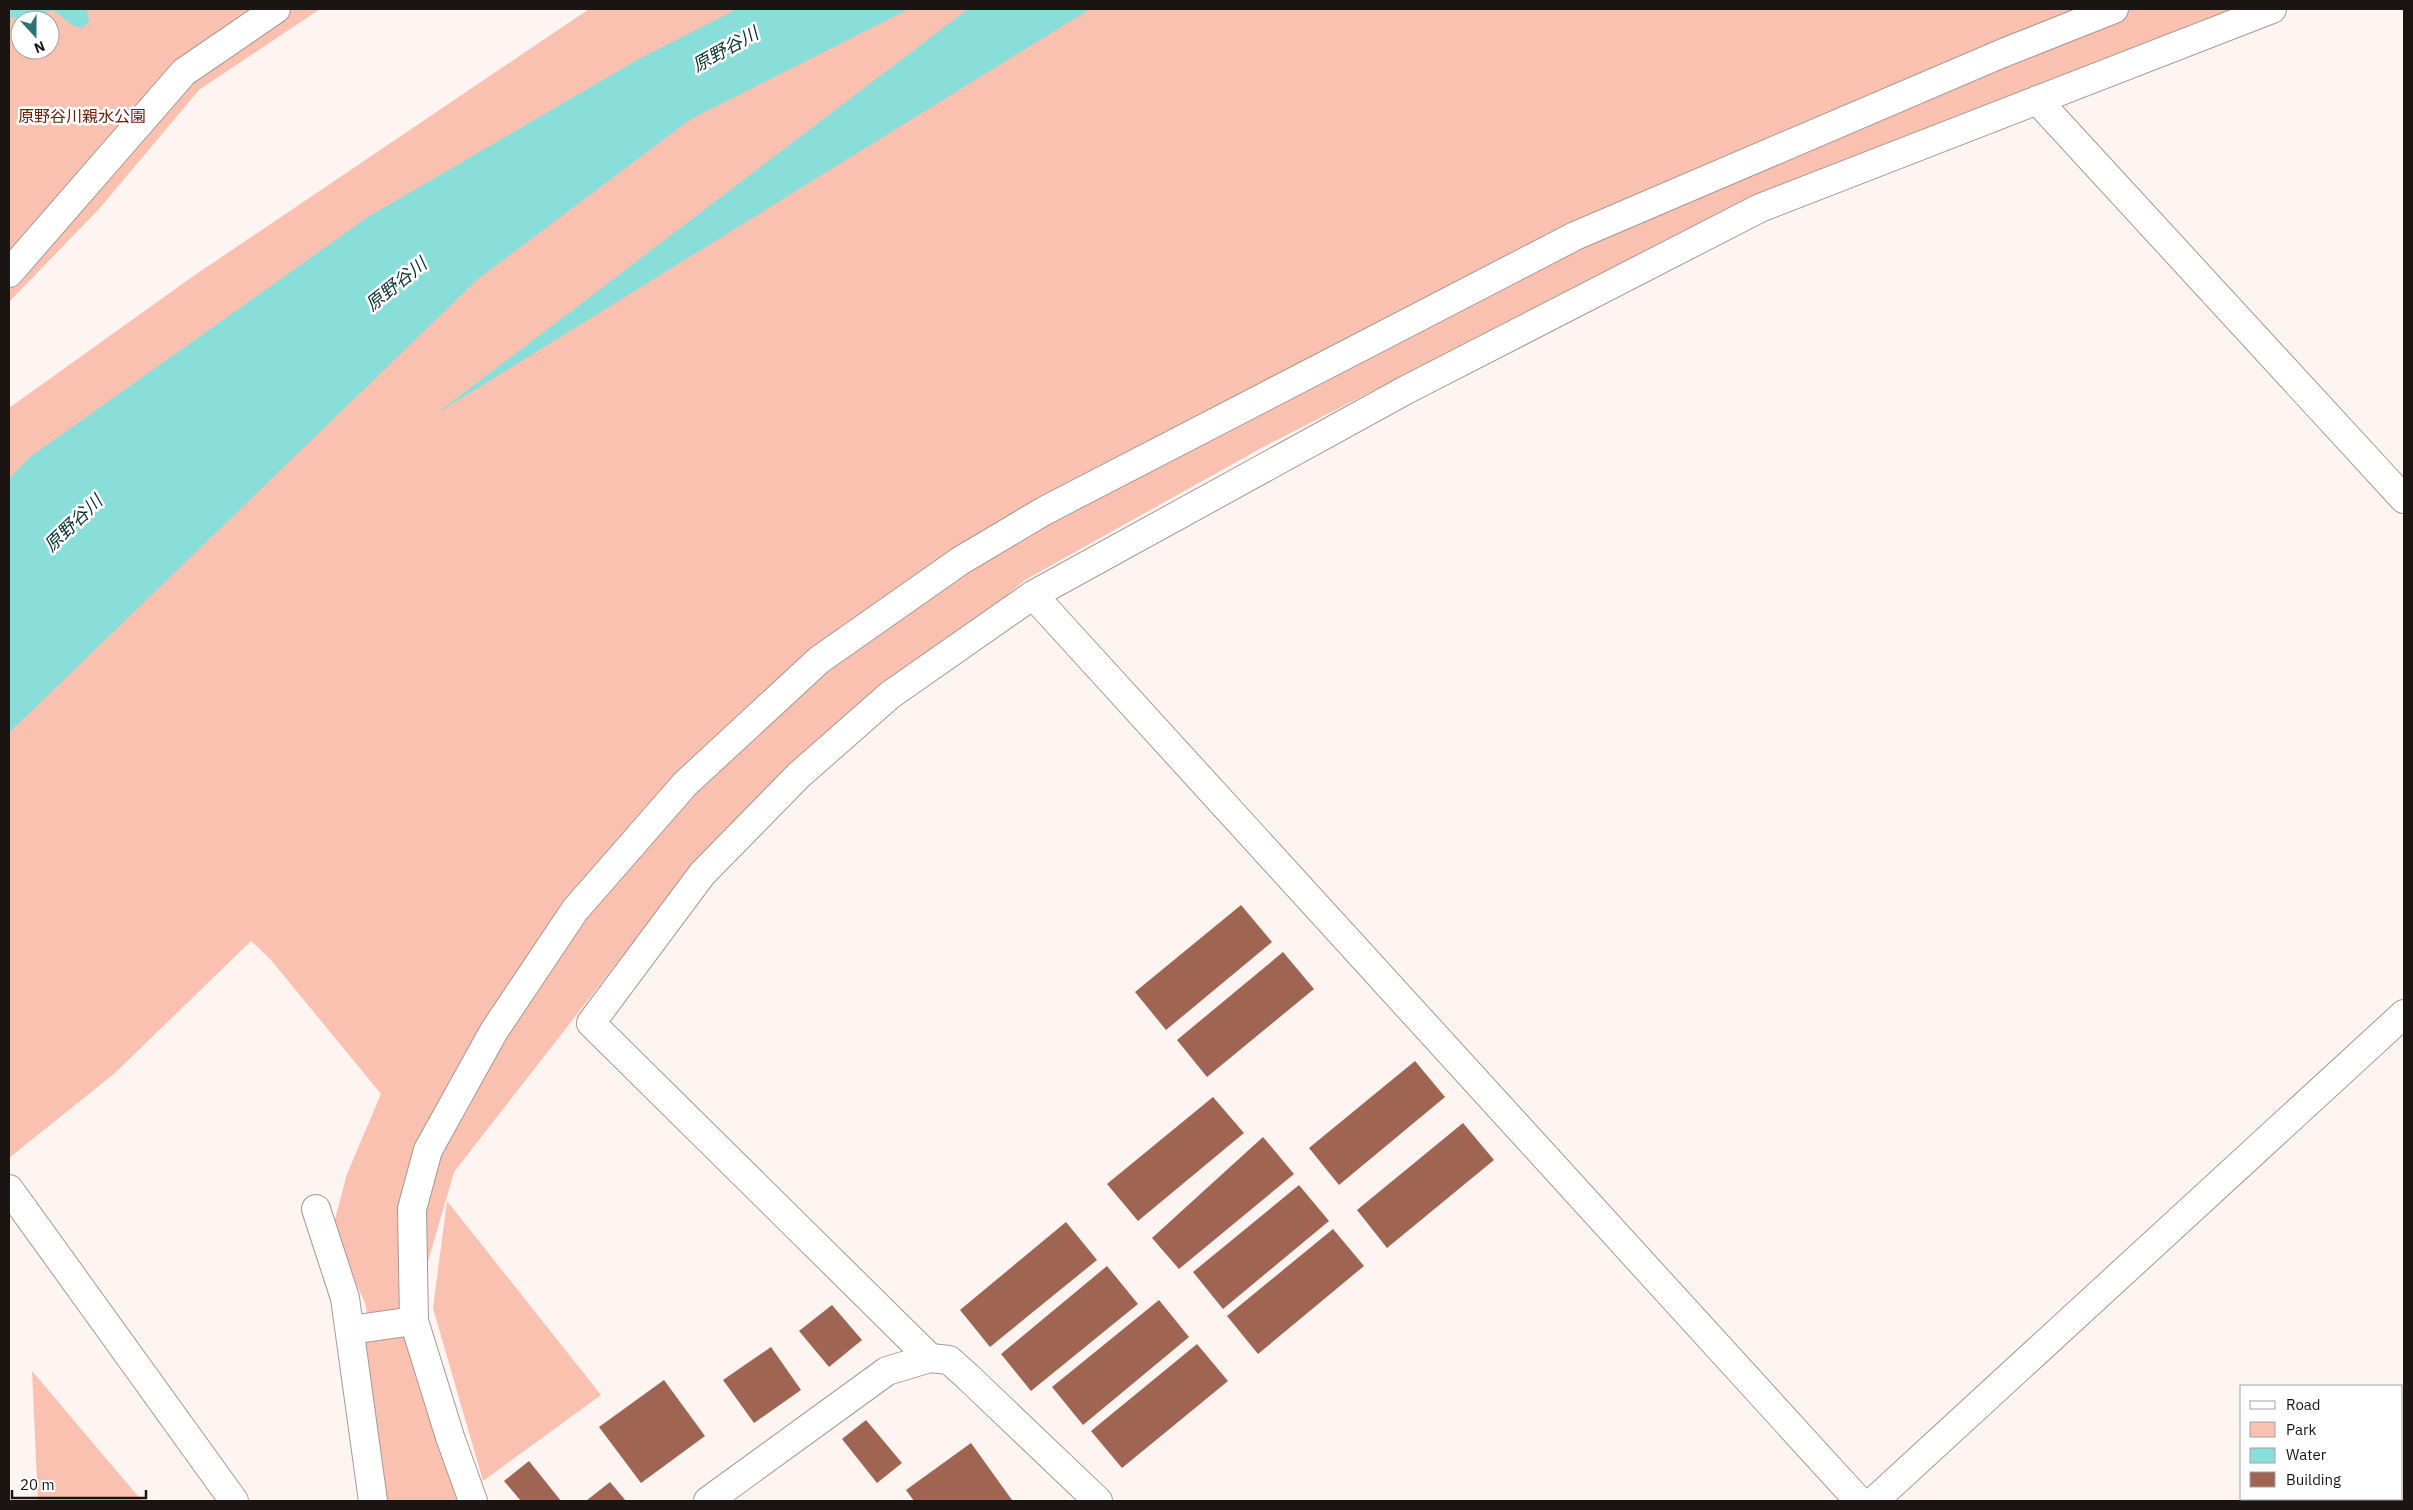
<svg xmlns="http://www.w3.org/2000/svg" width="2413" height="1510" font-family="'IBM Plex Sans','Noto Sans JP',sans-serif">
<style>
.green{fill:#fac1b1;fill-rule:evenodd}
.water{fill:#89deda}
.building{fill:#a06453}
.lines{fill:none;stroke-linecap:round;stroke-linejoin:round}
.minor-casing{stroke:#a69893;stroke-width:30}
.minor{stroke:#fff;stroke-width:28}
.labels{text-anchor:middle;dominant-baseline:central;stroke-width:5;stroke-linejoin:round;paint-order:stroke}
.park-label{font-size:16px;fill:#6d200a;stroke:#fff}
.water-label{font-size:18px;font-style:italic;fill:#083331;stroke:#fff}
</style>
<rect width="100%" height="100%" fill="#fef4f1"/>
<g class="green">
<path d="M9,9h311l-121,81 -100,119 -90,93zM20,20h30v30h-30z"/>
<polygon points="589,9 2255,9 1720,213 1265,446 1025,580 705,850 454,1172 414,1310 370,1327 365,1303 332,1231 347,1174 381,1094 271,960 251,941 115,1073 9,1158 9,408 192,277"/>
<polygon points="447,1201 601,1395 483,1481 433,1308"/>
<polygon points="414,1321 473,1501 373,1501 352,1346"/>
<polygon points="32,1371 142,1501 38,1501"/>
</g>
<g class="water">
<polygon points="9,9 87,9 89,22 82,28 74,26 53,10 29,18 9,18"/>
<polygon points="737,9 909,9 691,119 478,279 9,733 9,479 30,457 368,217 637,60"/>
<polygon points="968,9 1090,9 436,414"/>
</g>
<g class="building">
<polygon points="1241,905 1272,942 1166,1030 1135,992"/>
<polygon points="1283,952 1314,989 1207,1077 1177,1040"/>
<polygon points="1415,1061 1445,1097 1339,1185 1309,1148"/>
<polygon points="1213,1097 1244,1133 1138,1221 1107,1184"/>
<polygon points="1463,1123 1494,1160 1387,1248 1357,1210"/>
<polygon points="1263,1137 1294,1174 1179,1269 1152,1238"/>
<polygon points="1299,1185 1329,1221 1223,1309 1193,1272"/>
<polygon points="1066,1222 1097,1260 990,1347 960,1310"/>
<polygon points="1333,1229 1364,1266 1258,1354 1227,1316"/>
<polygon points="1107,1266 1138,1304 1031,1391 1001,1354"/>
<polygon points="1159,1300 1189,1337 1083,1425 1052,1387"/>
<polygon points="832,1305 862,1340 829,1367 799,1331"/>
<polygon points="1197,1344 1228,1381 1122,1468 1091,1431"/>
<polygon points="771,1347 801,1390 754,1423 723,1380"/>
<polygon points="664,1380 705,1436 641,1483 599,1427"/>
<polygon points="866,1420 902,1463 877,1483 842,1439"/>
<polygon points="971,1443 1012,1500 914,1501 906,1490"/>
<polygon points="529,1461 561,1501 521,1501 504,1481"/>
<polygon points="610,1482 626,1501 586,1501"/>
</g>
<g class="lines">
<defs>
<g id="minor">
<polyline points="2037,100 2404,499"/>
<polyline points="9,273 184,72 276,9"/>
<polyline points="1033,595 1859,1501"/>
<polyline points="9,1189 234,1501"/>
<polyline points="316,1209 345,1298 373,1501"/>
<polyline points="350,1330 414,1321"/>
<polyline points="930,1358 591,1023 702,874 799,775 890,695 1033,595 1404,391 1760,208 2272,9"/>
<polyline points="473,1501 450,1437 414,1321 412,1209 428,1150 494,1031 575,910 685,784 819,660 960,561 1044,511 1575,236 2003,53 2114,9"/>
<polyline points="708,1501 887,1371 930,1358 949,1360 967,1376 1098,1501"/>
<polyline points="1874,1501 2404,1014"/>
</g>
</defs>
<use href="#minor" class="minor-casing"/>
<use href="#minor" class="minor"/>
</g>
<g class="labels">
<g class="park-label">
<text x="82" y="116">原野谷川親水公園</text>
</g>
<g class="water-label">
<text transform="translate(725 49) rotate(-29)">原野谷川</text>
<text transform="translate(396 284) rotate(-39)">原野谷川</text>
<text transform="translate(73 523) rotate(-44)">原野谷川</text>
</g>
</g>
<rect width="2413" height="1510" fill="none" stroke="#1a1513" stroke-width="20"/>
<rect x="2240" y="1385" width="162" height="115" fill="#ffffff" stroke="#a3a1a1"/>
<rect x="2250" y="1401" width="25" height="8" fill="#ffffff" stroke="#a3a1a1"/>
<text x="2286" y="1410" font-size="15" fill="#1a1513">Road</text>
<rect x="2250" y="1422" width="25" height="15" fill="#fac1b1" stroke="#a3a1a1"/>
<text x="2286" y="1435" font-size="15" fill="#1a1513">Park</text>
<rect x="2250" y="1448" width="25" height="15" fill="#89deda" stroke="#a3a1a1"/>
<text x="2286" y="1460" font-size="15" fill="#1a1513">Water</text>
<rect x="2250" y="1472" width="25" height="15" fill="#a06453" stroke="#a3a1a1"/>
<text x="2286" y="1485" font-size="15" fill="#1a1513">Building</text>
<g transform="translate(35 35) rotate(159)"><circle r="24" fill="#ffffff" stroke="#a3a1a1"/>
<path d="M0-4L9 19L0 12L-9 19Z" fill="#2b7572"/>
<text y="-8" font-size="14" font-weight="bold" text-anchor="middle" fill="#1a1513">N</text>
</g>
<path d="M12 1490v8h134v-8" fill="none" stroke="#1a1513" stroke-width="2.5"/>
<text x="20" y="1490" font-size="15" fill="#1a1513" stroke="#ffffff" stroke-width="4" paint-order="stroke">20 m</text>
</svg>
